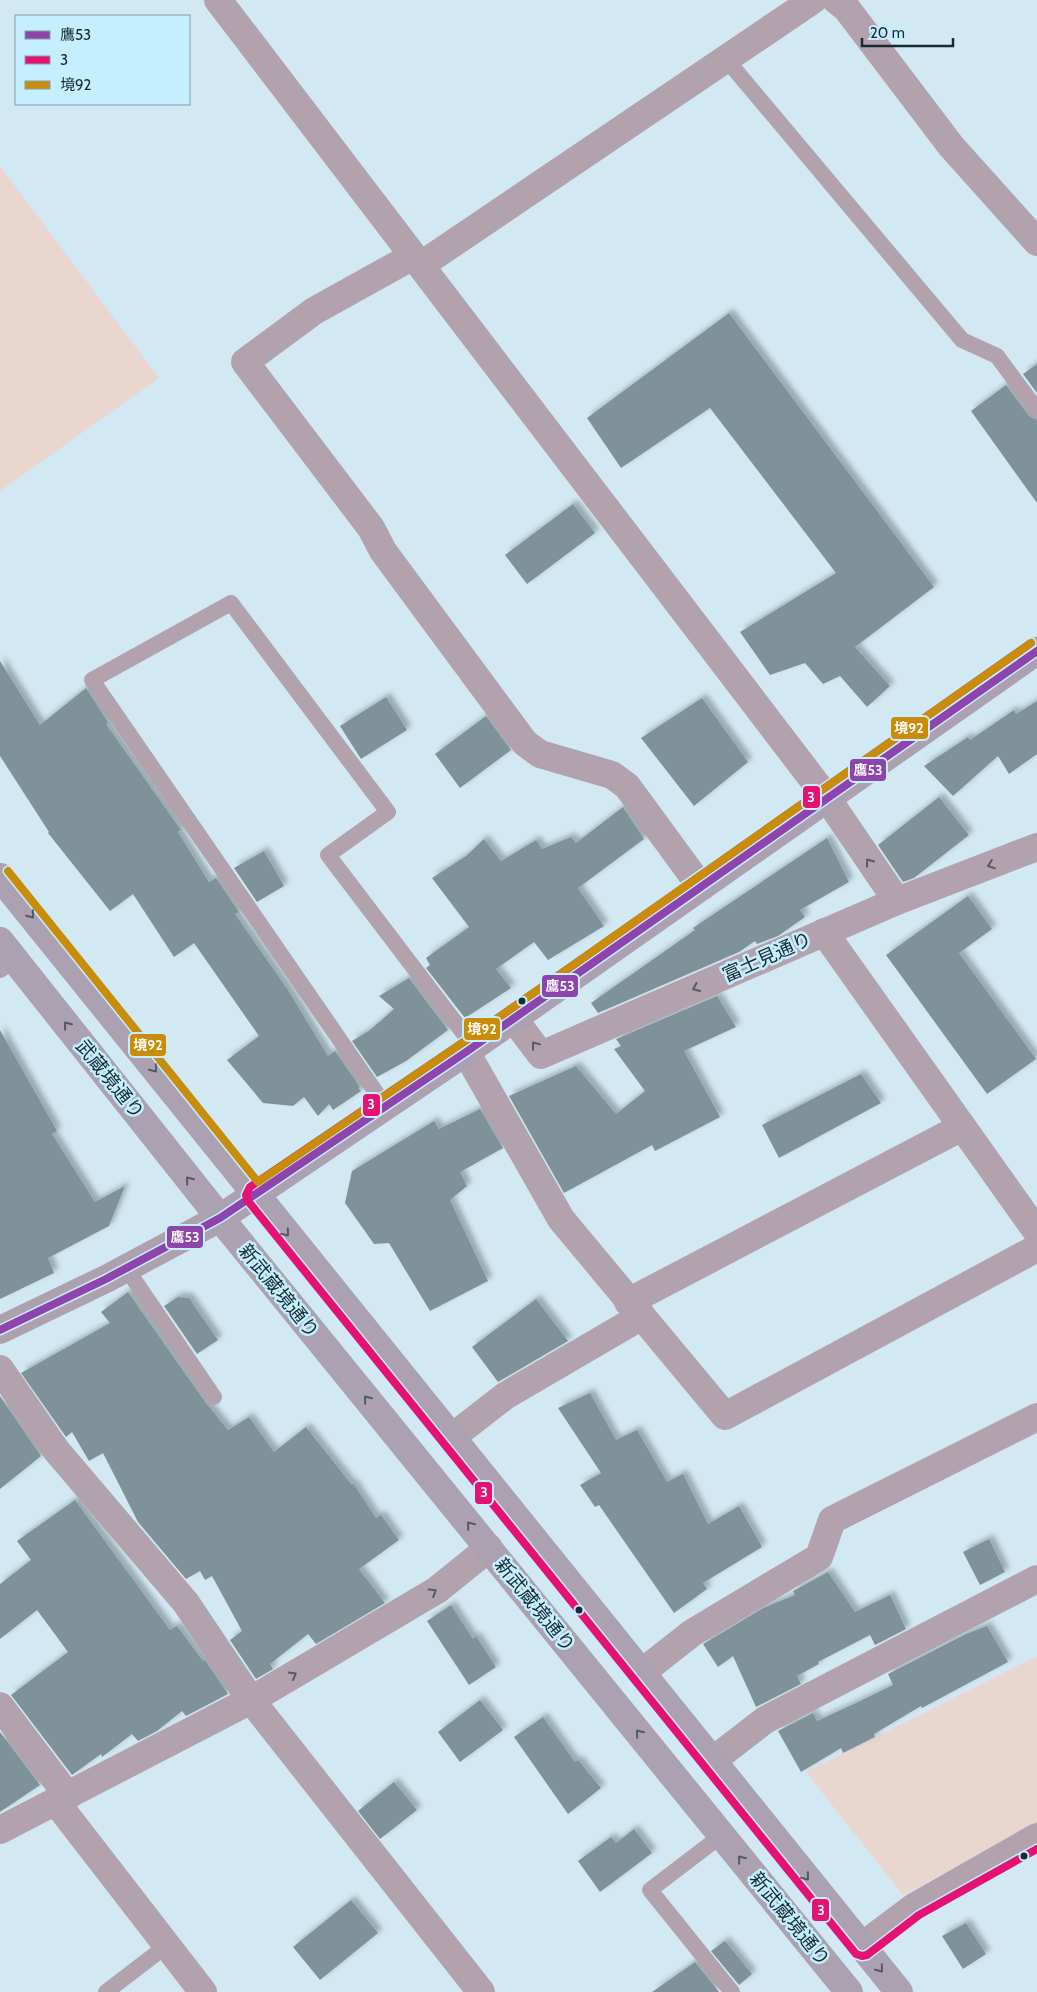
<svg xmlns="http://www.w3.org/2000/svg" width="1037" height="1992" font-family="Cabin,'Noto Sans JP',sans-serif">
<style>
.green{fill:#e9d6cf}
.building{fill:#7f9299;filter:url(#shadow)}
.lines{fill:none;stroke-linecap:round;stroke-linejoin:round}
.service{stroke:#b2a2ae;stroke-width:16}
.minor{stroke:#b2a2ae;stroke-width:28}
.secondary{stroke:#ada1ae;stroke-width:28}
.primary{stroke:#aca1b1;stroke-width:28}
.bus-1-casing{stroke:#c5eeff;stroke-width:11}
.bus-2-casing{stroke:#c5eeff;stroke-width:11}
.bus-3-casing{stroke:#c5eeff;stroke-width:11}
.bus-1{stroke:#8e44ad;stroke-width:8}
.bus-2{stroke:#e61273;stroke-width:8}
.bus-3{stroke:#ca8d0a;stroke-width:8}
.oneway{stroke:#555b64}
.oneway2{stroke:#535a65}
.bus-dot{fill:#172b33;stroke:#c5eeff;stroke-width:2}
.labels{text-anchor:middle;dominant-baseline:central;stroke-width:5;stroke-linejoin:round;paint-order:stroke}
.street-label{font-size:19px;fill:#172b33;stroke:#c5eeff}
.line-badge{stroke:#c5eeff;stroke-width:2}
.badge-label{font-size:14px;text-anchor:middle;font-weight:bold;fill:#fff}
</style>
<defs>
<filter id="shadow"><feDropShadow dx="4.5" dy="-4.5" stdDeviation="2.5" flood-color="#0004"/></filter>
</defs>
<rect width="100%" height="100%" fill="#d2e8f2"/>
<g class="green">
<polygon points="0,166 159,378 0,491"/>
<polygon points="1037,1656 1037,1823 903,1895 806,1772"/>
</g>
<g class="building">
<polygon points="729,313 934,587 855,647 890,686 867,707 840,676 823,684 805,663 770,675 740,632 836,573 710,408 621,468 587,418"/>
<polygon points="1037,364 1037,393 1023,374"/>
<polygon points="1006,385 1029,416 1037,420 1037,503 971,411"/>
<polygon points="573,504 595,533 527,584 505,555"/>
<polygon points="0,661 40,725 86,688 108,722 106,724 181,830 178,832 209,882 216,878 239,912 235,914 288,990 328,1056 335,1051 360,1087 358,1088 361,1091 333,1110 329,1104 318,1116 304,1097 293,1106 263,1103 227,1060 259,1036 194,943 174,957 133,894 110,911 48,833 49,832 0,756"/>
<polygon points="386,697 407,730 361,759 340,726"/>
<polygon points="702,698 748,762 694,806 641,738"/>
<polygon points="1037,701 1037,754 1009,774 998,756 953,796 924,766 968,737 970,740 1014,710 1016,714"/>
<polygon points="486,716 511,750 460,788 435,754"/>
<polygon points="939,797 969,835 914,878 903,882 878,845"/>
<polygon points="623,807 644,839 578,888 604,926 548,960 534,942 496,969 511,988 465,1018 426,968 430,965 426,958 469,927 432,878 466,856 484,839 501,861 536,840 542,849 571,837 576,843"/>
<polygon points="827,838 849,882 800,910 805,917 778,936 757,944 755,941 739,952 598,1013 591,1003 695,930 693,928"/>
<polygon points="264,851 284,886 257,902 234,868"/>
<polygon points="968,896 992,929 959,953 1036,1059 987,1094 886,955"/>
<polygon points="409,978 448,1030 406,1061 377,1077 352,1041 370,1030 394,1009 379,996"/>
<polygon points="717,996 736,1027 684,1051 720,1117 655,1151 652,1145 564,1193 509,1096 576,1066 616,1114 645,1091 614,1049 621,1046 616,1039"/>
<polygon points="0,1030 57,1131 52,1134 95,1202 125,1186 109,1226 48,1258 54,1273 0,1299"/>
<polygon points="861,1074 881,1103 779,1158 762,1125"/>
<polygon points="480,1109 503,1148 460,1172 467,1186 450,1200 488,1281 430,1311 389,1243 374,1244 345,1203 352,1171 434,1121 439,1129"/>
<polygon points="128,1292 206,1403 228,1430 249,1417 274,1452 306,1427 352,1485 353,1483 376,1518 381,1515 399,1540 359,1569 385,1603 316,1644 308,1634 270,1664 273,1669 256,1679 230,1640 242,1631 212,1576 205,1580 200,1571 186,1579 138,1522 103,1453 89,1461 72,1432 66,1437 21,1373 110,1323 101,1312"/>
<polygon points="178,1297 189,1298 218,1340 197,1354 164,1306"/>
<polygon points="536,1299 568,1341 498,1382 472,1347"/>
<polygon points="590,1393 616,1440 637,1430 667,1482 683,1474 708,1524 739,1506 762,1547 703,1583 707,1589 674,1613 599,1505 595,1507 580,1485 601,1473 558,1408"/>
<polygon points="0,1396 41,1456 0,1489"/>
<polygon points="75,1500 170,1630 177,1626 203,1661 205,1660 228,1694 186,1716 182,1711 157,1731 138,1741 132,1734 102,1757 101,1754 72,1775 11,1695 68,1652 37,1610 0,1639 0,1584 31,1560 17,1541"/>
<polygon points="989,1539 1005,1572 980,1585 963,1552"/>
<polygon points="828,1572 855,1612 890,1595 906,1629 875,1645 870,1635 818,1662 819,1664 797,1676 801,1684 756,1707 733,1656 718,1667 703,1644 763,1608 795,1595 793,1591"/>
<polygon points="451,1605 473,1639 476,1636 496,1667 469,1685 427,1621"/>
<polygon points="987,1626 1008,1662 922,1708 921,1706 874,1734 875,1737 843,1753 841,1748 801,1772 778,1731 813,1713 817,1721 856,1703 893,1685 888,1674 966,1634"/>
<polygon points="480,1700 503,1730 460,1762 438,1732"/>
<polygon points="543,1717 575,1762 578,1760 601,1788 568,1814 514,1737"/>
<polygon points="0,1732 40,1785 0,1812"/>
<polygon points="394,1782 417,1810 380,1839 358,1811"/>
<polygon points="634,1829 652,1853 600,1892 578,1861 611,1837 616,1843"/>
<polygon points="351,1900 378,1933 320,1980 293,1947"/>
<polygon points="966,1923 986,1954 963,1969 942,1936"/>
<polygon points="725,1941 752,1974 739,1985 711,1951"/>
<polygon points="695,1962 719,1992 652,1992"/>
</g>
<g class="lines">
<g class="service">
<polyline points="726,59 962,340 997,356 1037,410"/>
<polyline points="0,970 15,960"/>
<polyline points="386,1107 92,680 231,603 388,812 328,855 474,1047"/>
<polyline points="126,1268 214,1397"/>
<polyline points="722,1835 650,1890 732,1992"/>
<polyline points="106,1992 166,1946"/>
</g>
<g class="minor">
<polyline points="218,0 827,798 897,901"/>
<polyline points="836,0 847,9 951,146 1037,242"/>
<polyline points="413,256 314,311 245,362 371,528 383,551 525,743 540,754 612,775 627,786 701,887"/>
<polyline points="421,265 813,0"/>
<polyline points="824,932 1037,1232"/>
<polyline points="513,1018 541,1055 897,901 1037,847"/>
<polyline points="466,1052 561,1219 725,1416 1037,1248"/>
<polyline points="628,1302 962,1127"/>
<polyline points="0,1369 56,1450 186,1603 251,1700 481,1992"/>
<polyline points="451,1438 505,1396 642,1316"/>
<polyline points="641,1673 692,1633 819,1557 832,1520 1037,1417"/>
<polyline points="0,1706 68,1796"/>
<polyline points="712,1761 765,1720 1037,1579"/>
<polyline points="56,1802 203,1992"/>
<polyline points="0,1830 251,1700 437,1590 489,1548"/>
<polyline points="862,1946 914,1907 1037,1837"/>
</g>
<polyline class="secondary" points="0,1330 106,1279 220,1218"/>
<g class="primary">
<polyline points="0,877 899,1992"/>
<polyline points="0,941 220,1218 849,1992"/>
<polyline points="220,1218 466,1052 1037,651"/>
</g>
<defs>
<polyline id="bus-1" points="0,1330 106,1279 220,1218 466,1052 1037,651"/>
<polyline id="bus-2" points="1031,643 468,1039 250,1187 246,1195 248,1201 856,1954 862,1956 867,1955 919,1915 1037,1849"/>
<polyline id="bus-3" points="8,871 258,1182 468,1039 1031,643"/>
</defs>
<use href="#bus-1" class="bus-1-casing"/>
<use href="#bus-2" class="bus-2-casing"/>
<use href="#bus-3" class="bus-3-casing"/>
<use href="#bus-1" class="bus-1"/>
<use href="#bus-2" class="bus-2"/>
<use href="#bus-3" class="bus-3"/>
</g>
<defs><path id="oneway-chevron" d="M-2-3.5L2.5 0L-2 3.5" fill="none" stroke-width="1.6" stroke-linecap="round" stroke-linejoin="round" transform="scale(1.25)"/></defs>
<g class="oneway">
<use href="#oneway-chevron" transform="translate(869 862) rotate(-126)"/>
<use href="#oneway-chevron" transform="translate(991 865) rotate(159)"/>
<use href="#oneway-chevron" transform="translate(696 988) rotate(156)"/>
<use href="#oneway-chevron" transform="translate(535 1045) rotate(-127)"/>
<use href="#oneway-chevron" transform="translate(433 1592) rotate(-32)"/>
<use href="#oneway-chevron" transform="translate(293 1675) rotate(-30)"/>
</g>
<g class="oneway2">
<use href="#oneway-chevron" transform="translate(31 915) rotate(51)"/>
<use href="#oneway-chevron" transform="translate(67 1025) rotate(-128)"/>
<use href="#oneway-chevron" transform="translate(154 1069) rotate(51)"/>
<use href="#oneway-chevron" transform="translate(189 1180) rotate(-129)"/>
<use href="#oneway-chevron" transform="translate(286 1233) rotate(51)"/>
<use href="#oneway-chevron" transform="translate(367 1399) rotate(-129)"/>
<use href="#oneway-chevron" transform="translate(470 1525) rotate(-129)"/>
<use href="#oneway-chevron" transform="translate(639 1733) rotate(-129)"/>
<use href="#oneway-chevron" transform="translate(741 1859) rotate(-129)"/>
<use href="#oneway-chevron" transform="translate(806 1877) rotate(51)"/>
<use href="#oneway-chevron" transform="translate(880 1969) rotate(51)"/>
</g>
<g class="bus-dot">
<circle cx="522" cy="1001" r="4.5"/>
<circle cx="579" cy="1610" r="4.5"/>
<circle cx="1024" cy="1856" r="4.5"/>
</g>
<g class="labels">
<g class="street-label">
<text transform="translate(767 957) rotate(-24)">富士見通り</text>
<text transform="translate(110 1079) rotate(51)">武蔵境通り</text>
<text transform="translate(279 1291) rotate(51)">新武蔵境通り</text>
<text transform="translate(535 1605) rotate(51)">新武蔵境通り</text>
<text transform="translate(790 1919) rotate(51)">新武蔵境通り</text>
</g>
</g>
<g class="line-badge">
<rect x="890" y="716" width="39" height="24" rx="5" fill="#ca8d0a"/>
<rect x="849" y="758" width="38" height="24" rx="5" fill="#8e44ad"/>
<rect x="802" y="785" width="19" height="24" rx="5" fill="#e61273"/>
<rect x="541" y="974" width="38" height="24" rx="5" fill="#8e44ad"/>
<rect x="463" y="1017" width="38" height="24" rx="5" fill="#ca8d0a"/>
<rect x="129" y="1033" width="38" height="24" rx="5" fill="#ca8d0a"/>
<rect x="362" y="1093" width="19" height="24" rx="5" fill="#e61273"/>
<rect x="166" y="1225" width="38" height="24" rx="5" fill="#8e44ad"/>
<rect x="474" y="1481" width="19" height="24" rx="5" fill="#e61273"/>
<rect x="811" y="1898" width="19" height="24" rx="5" fill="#e61273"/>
</g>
<g class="badge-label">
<text x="909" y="733">境92</text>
<text x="868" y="775">鷹53</text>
<text x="811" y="802">3</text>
<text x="560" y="991">鷹53</text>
<text x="482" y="1034">境92</text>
<text x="148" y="1050">境92</text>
<text x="371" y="1109">3</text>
<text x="185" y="1242">鷹53</text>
<text x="484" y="1497">3</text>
<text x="821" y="1915">3</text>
</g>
<rect x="15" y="15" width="175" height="90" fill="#c5eeff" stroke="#7fa0ad"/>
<rect x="25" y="31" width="25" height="8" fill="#8e44ad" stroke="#7fa0ad"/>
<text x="60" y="40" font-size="15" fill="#172b33">鷹53</text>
<rect x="25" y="56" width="25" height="8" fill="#e61273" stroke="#7fa0ad"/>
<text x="60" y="65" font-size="15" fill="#172b33">3</text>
<rect x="25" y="81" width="25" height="8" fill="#ca8d0a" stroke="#7fa0ad"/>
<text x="60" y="90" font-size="15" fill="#172b33">境92</text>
<path d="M862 38v8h91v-8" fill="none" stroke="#172b33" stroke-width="2.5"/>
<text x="870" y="38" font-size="15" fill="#172b33" stroke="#c5eeff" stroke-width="4" paint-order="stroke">20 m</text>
</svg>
